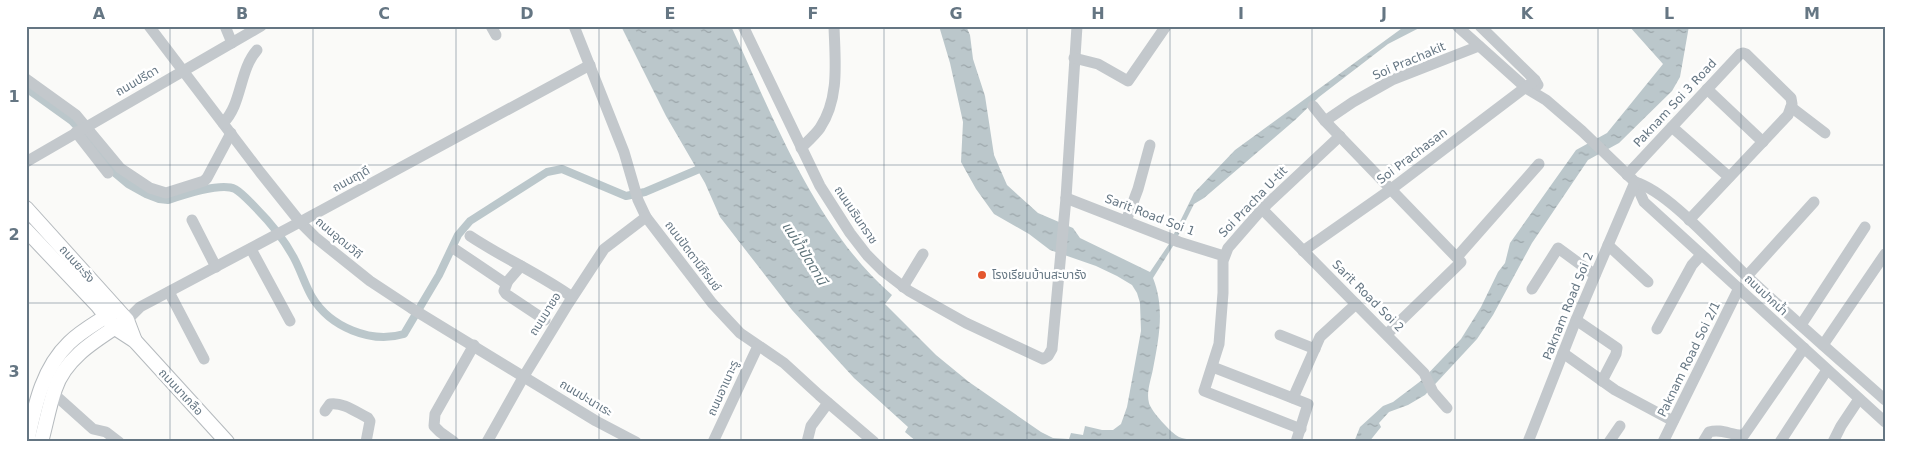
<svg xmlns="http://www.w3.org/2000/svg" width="1911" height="468" font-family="'DejaVu Sans','Noto Sans Thai',sans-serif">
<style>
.water{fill:url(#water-ripples)}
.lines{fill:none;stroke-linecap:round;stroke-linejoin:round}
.canal{stroke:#bbc7cb;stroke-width:8}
.major-casing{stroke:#b5babe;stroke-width:16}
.minor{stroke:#c3c8cc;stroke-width:11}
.major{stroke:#fff;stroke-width:14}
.grid{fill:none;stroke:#657683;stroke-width:1;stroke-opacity:0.55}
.poi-dot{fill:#e4572e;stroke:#fff;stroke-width:2}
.labels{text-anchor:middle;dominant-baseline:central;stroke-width:5;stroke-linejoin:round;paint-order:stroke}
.street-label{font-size:12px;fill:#657683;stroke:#fff}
.poi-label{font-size:12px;fill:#657683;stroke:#fff;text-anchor:start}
.water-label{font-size:14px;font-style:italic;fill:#60757c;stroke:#fff}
.neatline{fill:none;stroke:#657683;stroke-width:2}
.grid-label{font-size:16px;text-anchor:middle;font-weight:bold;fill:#657683}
</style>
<defs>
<pattern id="water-ripples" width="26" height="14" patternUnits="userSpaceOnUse" patternTransform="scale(1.25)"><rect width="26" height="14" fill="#bbc7cb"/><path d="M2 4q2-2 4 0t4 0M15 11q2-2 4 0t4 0" fill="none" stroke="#9ca6aa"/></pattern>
</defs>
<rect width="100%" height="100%" fill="#fafaf8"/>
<g class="water">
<path d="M621,26h110c41,89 85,204 161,269l-7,9 51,51 33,27 72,50 12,6 16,1 2,-6 12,2 2,-9 17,4h11l8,-6 6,-17 14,-76 -1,-28 -3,-10 -5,-8 -15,-9 -21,-10 -46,-16 -21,-16 -35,-20 -18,-25 -15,-27 2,-40 -13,-59 -11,-37h27l4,9 3,24 12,37 9,59 13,30 31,28 35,15 7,10 70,34 19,-28 25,-51 41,-43 170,-124h18l-35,18 -69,53 -24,23 -91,78 -10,6 -21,42 -20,32c12,30 6,60 0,91 -2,11 -7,23 -4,34 2,8 22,30 30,34 7,3 19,3 26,5h-288l-12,-10 3,-5 -54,-49 -62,-68 -72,-93 -15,-34 -39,-67z"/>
<polygon points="1629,26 1674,28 1675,26 1689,26 1680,77 1672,91 1619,143 1588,160 1532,243 1493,315 1477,339 1425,395 1408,405 1389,412 1379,423 1381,427 1369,442 1354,442 1360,427 1383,406 1393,402 1422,380 1461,339 1481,307 1498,272 1505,263 1510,243 1576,150 1607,133 1663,64"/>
</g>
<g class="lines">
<path class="canal" d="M26,88l46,33 29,31 15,22 12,10 18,10 13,5 9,1c15,-5 53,-18 67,-11 7,4 14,12 20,18 15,15 29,32 39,51 7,13 11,27 18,39 18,30 59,47 92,37l35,-59 19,-40 12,-14 77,-49 15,-3 64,27 19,-4 59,-25"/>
<defs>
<g id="major">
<polyline points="26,208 127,320 135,341"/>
<polyline points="26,230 98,306 115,328 135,341 227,442"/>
<path d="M27,442c8,-36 15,-73 42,-99 13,-13 31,-22 45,-32"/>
<path d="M41,442c5,-18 8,-36 14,-53 10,-31 41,-49 67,-66"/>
</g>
</defs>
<use href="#major" class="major-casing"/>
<g class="minor">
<polyline points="149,26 260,172 300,222 315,237 370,281 411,308 596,421 636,442"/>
<polyline points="225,26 232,43"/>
<polyline points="491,26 496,35"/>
<polyline points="574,26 624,152 638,200 646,217 712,303 740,333 784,363 819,395 874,442"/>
<polyline points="743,26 820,186 850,233 867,255 883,271 909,291 966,323 1043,359 1048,356 1052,349 1066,198 1077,26"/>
<polyline points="1457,26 1526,88 1546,100 1582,131 1635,182 1644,202 1885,422"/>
<polyline points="1480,26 1535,80 1538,85"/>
<polyline points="1074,58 1098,64 1128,81 1166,26"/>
<polyline points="26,79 76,115 120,168 150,188 166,193 204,181 207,178 231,133"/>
<polyline points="1707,89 1763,142"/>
<polyline points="1313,106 1325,121 1461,262 1387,334"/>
<polyline points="1791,107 1825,133"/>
<polyline points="1325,121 1353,102 1392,80 1479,46"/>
<path d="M223,123c19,-18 16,-53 34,-73"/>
<polyline points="1672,127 1729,177"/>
<polyline points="76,132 108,173"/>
<path d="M801,148c6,-6 14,-13 19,-20 20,-30 15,-67 14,-102"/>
<polyline points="26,162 261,26"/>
<polyline points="1627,175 1740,54 1743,53 1746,54 1791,98 1792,104 1788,115 1689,220"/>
<path d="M1635,182c35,10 87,72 116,98 44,41 89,80 134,120"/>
<polyline points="1066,198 1179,242 1224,256"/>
<polyline points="1262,209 1424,373 1433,392 1447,408"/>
<polyline points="192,220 216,267"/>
<polyline points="1126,221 1138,189 1150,145"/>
<path d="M470,236c33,22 70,38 102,61"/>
<polyline points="1608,245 1648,282"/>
<polyline points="251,249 290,321"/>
<polyline points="456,250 505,283 508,281 521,266"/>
<polyline points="1303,251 1390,190 1535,80"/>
<polyline points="1457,257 1539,164"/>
<polyline points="1747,276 1814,202"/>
<polyline points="507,283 504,291 506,294 545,320"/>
<polyline points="903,287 923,254"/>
<polyline points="1532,289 1558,248 1595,275"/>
<polyline points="169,292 204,359"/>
<polyline points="127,320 140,307 300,222 590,65"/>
<polyline points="1576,320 1617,348 1616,354 1602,381"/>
<polyline points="1801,325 1865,227"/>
<polyline points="1657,329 1692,265 1701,255"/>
<polyline points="1280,335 1315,349"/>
<polyline points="1823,345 1885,254"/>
<polyline points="1563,353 1615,390 1673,421"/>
<polyline points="1213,367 1308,404 1296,442"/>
<polyline points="54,394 93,429 106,432 119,442"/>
<polyline points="1293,398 1320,337 1356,304"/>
<path d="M325,411l5,-7c13,-2 26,8 38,14l2,3 -4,21"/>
<polyline points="1301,429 1204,391 1219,344 1223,293 1223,261 1228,248 1262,209 1340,136"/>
<polyline points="454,442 440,432 434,426 435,414 474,345"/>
<polyline points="487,442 524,376 568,304 604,249 646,217"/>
<polyline points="713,442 758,346"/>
<polyline points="807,442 811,426 828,403"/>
<polyline points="1528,442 1576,320 1635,182"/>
<polyline points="1609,442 1620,426"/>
<polyline points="1663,442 1739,288"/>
<path d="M1703,442l6,-10c13,-4 23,4 35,3l60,-87"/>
<polyline points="1780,442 1827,370"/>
<polyline points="1833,442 1841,426 1859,399"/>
</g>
<use href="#major" class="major"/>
</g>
<path class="grid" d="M170,26v416M313,26v416M456,26v416M599,26v416M741,26v416M884,26v416M1027,26v416M1170,26v416M1312,26v416M1455,26v416M1598,26v416M1741,26v416M26,165h1859M26,303h1859"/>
<circle class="poi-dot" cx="982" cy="275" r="5"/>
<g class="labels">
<g class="street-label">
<text transform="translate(1409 61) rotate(-23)">Soi Prachakit</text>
<text transform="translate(137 81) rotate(-30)">ถนนปรีดา</text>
<text transform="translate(1675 103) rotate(-47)">Paknam Soi 3 Road</text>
<text transform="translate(1412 156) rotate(-37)">Soi Prachasan</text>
<text transform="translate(351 179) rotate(-29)">ถนนฤๅดี</text>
<text transform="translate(1253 202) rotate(-46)">Soi Pracha U-tit</text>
<text transform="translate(856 215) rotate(56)">ถนนนรินทราช</text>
<text transform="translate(1150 215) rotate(21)">Sarit Road Soi 1</text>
<text transform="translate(339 238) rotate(40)">ถนนอุดมวิถี</text>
<text transform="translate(693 256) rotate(53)">ถนนปัตตานีภิรมย์</text>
<text transform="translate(77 264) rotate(48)">ถนนยะรัง</text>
<text transform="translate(1766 295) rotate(43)">ถนนปากน้ำ</text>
<text transform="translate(1368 296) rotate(45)">Sarit Road Soi 2</text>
<text transform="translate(1568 306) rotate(-68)">Paknam Road Soi 2</text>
<text transform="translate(545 314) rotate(-58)">ถนนมายอ</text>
<text transform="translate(1689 359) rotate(-64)">Paknam Road Soi 2/1</text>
<text transform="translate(723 388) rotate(-66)">ถนนอาเนาะรู</text>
<text transform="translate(181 392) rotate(47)">ถนนนาเกลือ</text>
<text transform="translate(586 398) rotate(31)">ถนนปะนาเระ</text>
</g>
<g class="poi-label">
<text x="992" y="275">โรงเรียนบ้านสะบารัง</text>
</g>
<g class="water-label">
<text transform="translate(805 253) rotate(58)">แม่น้ำปัตตานี</text>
</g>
</g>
<rect width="1911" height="468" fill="none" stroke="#ffffff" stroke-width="55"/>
<rect x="28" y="28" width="1856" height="412" class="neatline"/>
<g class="grid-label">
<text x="99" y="19">A</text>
<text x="242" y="19">B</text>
<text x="384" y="19">C</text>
<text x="527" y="19">D</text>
<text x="670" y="19">E</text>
<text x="813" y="19">F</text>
<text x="956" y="19">G</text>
<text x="1098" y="19">H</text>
<text x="1241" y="19">I</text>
<text x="1384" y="19">J</text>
<text x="1527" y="19">K</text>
<text x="1669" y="19">L</text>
<text x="1812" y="19">M</text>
<text x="14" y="102">1</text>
<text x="14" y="240">2</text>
<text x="14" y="377">3</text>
</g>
</svg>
